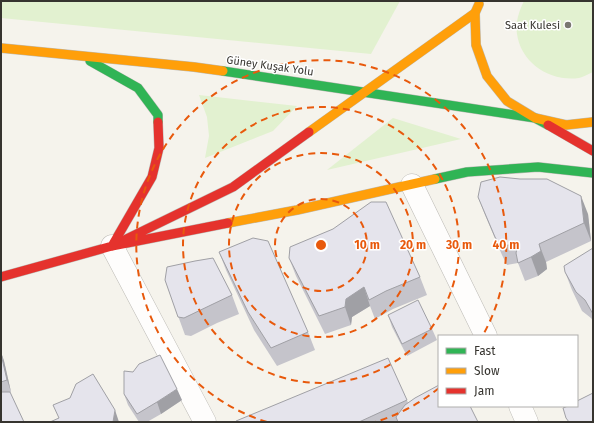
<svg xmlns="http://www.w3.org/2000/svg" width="594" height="423" font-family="'Fira Sans',sans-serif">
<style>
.green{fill:#e2f1d0}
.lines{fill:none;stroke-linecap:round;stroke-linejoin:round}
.street-casing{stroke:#bcbab5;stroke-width:23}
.fast-casing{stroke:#bcbab5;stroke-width:10}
.slow-casing{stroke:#bcbab5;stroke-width:10}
.jam-casing{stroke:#bcbab5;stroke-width:10}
.street{stroke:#fefdfc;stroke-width:22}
.fast{stroke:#30b455;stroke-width:9}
.slow{stroke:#ff9f0a;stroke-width:9}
.jam{stroke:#e5322d;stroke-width:9}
.wall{fill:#c5c4cb}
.shaded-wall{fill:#a0a0a5}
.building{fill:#e5e4ec;stroke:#a0a0a5}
.ring{fill:none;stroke:#e8590c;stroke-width:2;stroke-dasharray:7 5}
.poi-dot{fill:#797771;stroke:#fff;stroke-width:1.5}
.labels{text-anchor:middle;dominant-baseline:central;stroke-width:3;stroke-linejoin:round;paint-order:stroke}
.poi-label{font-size:11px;fill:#36342f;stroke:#fff;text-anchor:end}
.street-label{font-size:11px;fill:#36342f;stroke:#fff}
.centre{fill:#e8590c;stroke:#fff;stroke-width:2}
.ring-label{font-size:12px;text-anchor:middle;font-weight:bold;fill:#e8590c;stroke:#fff;stroke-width:3;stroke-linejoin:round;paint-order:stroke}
</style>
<rect width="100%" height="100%" fill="#f5f3ec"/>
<g class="green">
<polygon points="1,1 400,1 371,54 1,18"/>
<path d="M524,1h69v71c-5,2 -10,5 -14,6 -29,4 -58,-15 -62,-44 -2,-11 2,-23 7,-33z"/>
<polygon points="199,95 297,106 273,131 205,158 209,136 207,117"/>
<polygon points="393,118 461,139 327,170"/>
</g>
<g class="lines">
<defs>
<g id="street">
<polyline points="412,185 486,336"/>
<polyline points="112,246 205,422"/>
<polyline points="520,406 527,422"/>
</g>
<g id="fast">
<polyline points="90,61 138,88 158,115 158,122"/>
<polyline points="223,71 535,118 548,125"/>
<polyline points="435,179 467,172 538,167 593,173"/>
</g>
<g id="slow">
<polyline points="479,4 475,13 476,45 487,76 507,101 535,118 566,125 593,122"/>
<polyline points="1,48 194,67 223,71"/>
<polyline points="309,132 475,13"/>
<polyline points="228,223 297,210 435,179"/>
</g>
<g id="jam">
<polyline points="548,125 593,151"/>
<polyline points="228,223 112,246 233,187 309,132"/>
<polyline points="1,277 112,246 152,177 159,148 158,122"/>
</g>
</defs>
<use href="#street" class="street-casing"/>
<use href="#fast" class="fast-casing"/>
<use href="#slow" class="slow-casing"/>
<use href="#jam" class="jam-casing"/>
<use href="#street" class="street"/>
<use href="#fast" class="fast"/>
<use href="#slow" class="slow"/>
<use href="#jam" class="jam"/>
</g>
<g class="wall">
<polygon points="478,197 588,214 591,241 546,262 547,269 538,276 525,281 518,263 507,265 502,255 485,215"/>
<polygon points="593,248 593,321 591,318 582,311 572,290 565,272"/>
<polygon points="219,252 308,332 315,350 277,366 254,330 226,270"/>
<polygon points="289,258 420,277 427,295 393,309 375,319 370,306 352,317 351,325 325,334 296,276"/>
<polygon points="165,280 232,295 239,314 217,323 191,336 185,335"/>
<polygon points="388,315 432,329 437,340 407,356 392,327"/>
<polygon points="1,352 4,361 11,392 10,392 1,422"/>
<polygon points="124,394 182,400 161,414 147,422 139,422 128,405"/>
<polygon points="407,400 408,403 398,421 396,422 236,422"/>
</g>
<g class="shaded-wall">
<polygon points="581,196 588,214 591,241 584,223"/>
<polygon points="539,244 546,262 547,269 538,276 531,257"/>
<polygon points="364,287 370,306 352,317 351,325 345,307 346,299"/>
<polygon points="1,352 4,361 11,392 7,380"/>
<polygon points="177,389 182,400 161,414 157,402"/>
<polygon points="115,410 119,422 113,422"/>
</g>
<g class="building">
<polygon points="500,177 520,179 547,179 581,196 584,223 539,244 541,251 531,257 518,263 516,253 518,244 500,246 495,237 478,197 481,182"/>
<polygon points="371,202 386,202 420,277 386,291 369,300 364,287 346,299 345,307 319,316 289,258 290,247 333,229"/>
<polygon points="253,238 268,241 308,332 271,348 248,312 219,252"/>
<polygon points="593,248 593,314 585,300 576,292 565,272 564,266"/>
<polygon points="213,258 232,295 211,305 184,318 178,317 165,280 167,267 195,261"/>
<polygon points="418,300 432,329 402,344 388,315"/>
<polygon points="1,354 7,380 1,382"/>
<polygon points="160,355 177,389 157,402 137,414 124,394 124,371 133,372 139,364"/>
<polygon points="388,358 407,400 359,422 236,422 236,421"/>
<polygon points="93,374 115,410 113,422 50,422 59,418 53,405 70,398 76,384"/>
<polygon points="439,385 439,406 470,406 478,422 398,422 396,417 405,405 415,398"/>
<polygon points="1,392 10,392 24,422 1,422"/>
<polygon points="593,393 593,422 569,422 566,418 563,408 568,406 577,406 577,401"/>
</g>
<g class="ring">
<circle cx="321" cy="245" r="46"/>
<circle cx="321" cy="245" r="92"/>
<circle cx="321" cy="245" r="138"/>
<path d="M439 388A185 185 0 0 1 375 422M267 422A185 185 0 1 1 483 335"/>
</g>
<circle class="poi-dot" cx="568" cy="25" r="4"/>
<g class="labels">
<g class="poi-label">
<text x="560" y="25">Saat Kulesi</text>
</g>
<g class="street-label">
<text transform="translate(270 66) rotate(8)">Güney Kuşak Yolu</text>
</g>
</g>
<circle cx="321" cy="245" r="6" class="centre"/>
<g class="ring-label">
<text x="367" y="249">10 m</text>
<text x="413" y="249">20 m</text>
<text x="459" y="249">30 m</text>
<text x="506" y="249">40 m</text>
</g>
<rect width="594" height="423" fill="none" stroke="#36342f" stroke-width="4"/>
<rect x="438" y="335" width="140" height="72" fill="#ffffff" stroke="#afaeac"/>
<rect x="446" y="348" width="20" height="6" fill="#30b455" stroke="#afaeac"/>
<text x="474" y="355" font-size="12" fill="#36342f">Fast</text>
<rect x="446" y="368" width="20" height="6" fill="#ff9f0a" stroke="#afaeac"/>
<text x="474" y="375" font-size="12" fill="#36342f">Slow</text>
<rect x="446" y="388" width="20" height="6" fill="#e5322d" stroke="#afaeac"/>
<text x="474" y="395" font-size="12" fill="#36342f">Jam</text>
</svg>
